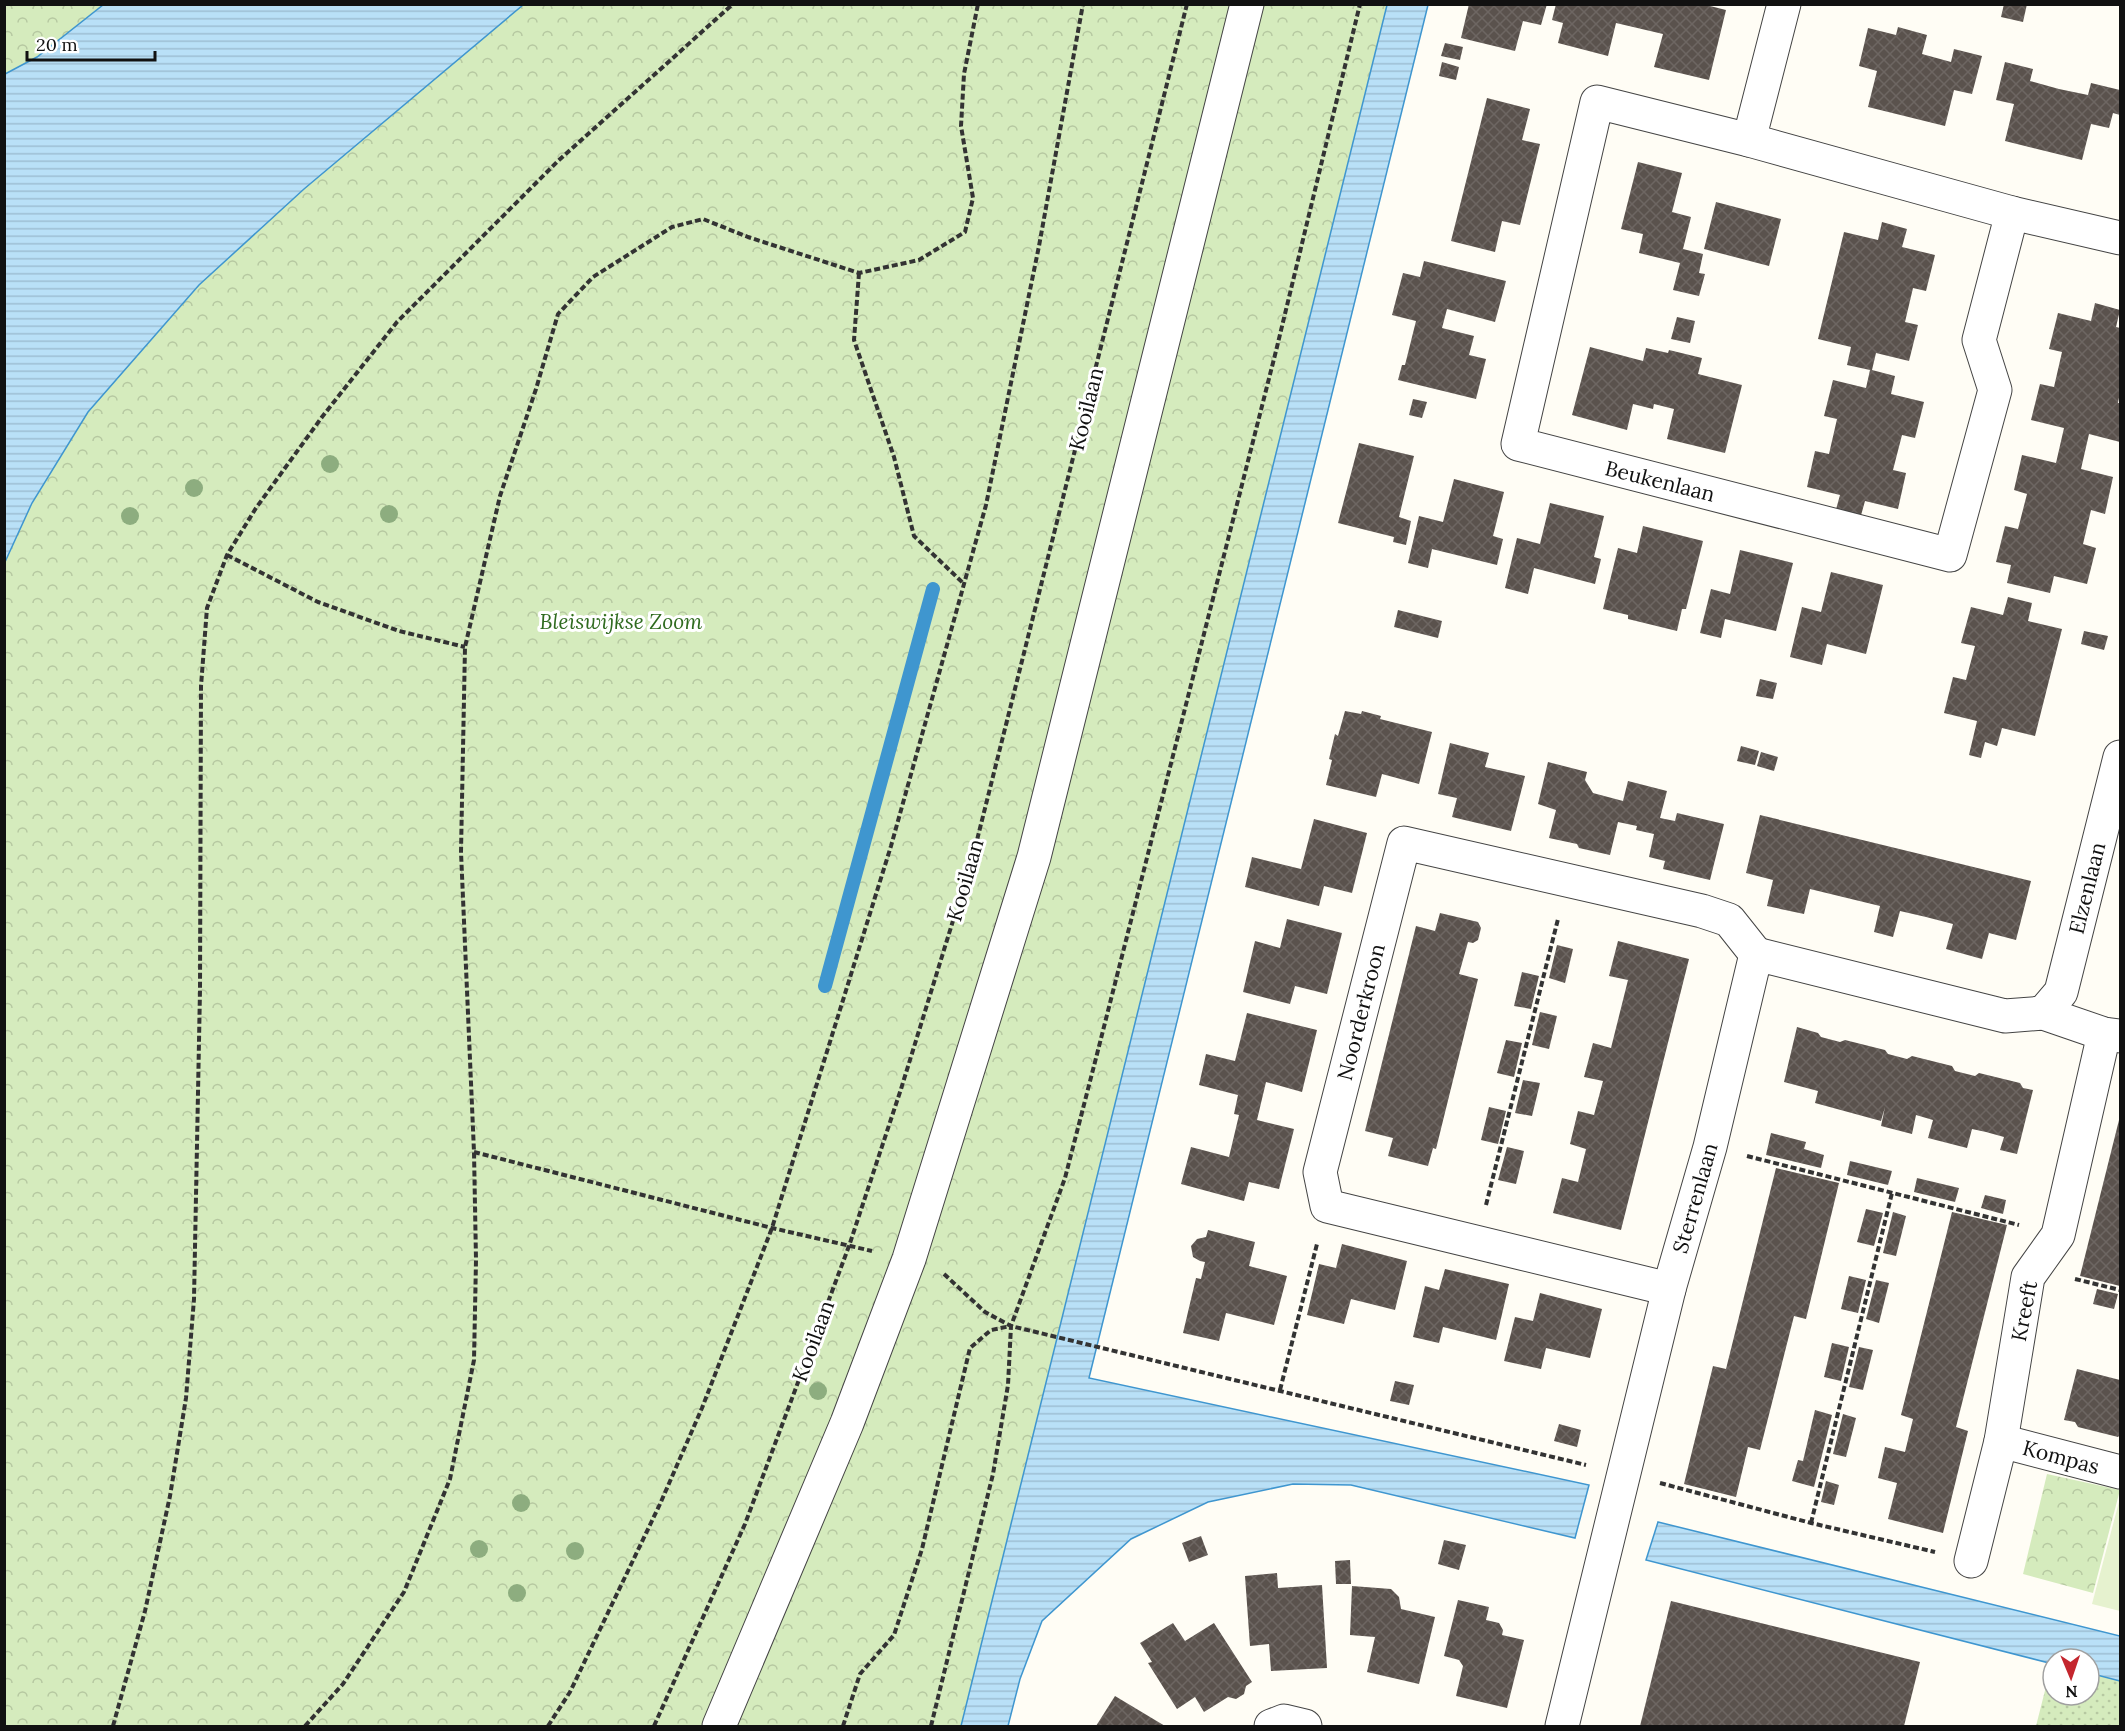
<svg xmlns="http://www.w3.org/2000/svg" width="2125" height="1731" font-family="Lora,serif">
<style>
.grass{fill:url(#grass-dots)}
.park{fill:url(#park-crowns)}
.pitch{fill:#e6f2cf}
.water{fill:url(#water-rules);stroke:#3f96cf;stroke-width:1.5}
.lines{fill:none;stroke-linecap:round;stroke-linejoin:round}
.stream{stroke:#3f96cf;stroke-width:14}
.building{fill:url(#building-cross-hatch)}
.minor-casing{stroke:#444;stroke-width:35}
.path{stroke:#333;stroke-width:4;stroke-dasharray:6 3;stroke-linecap:butt}
.minor{stroke:#fff;stroke-width:33}
.tree{fill:#8dad7f}
.labels{text-anchor:middle;dominant-baseline:central;stroke-width:6;stroke-linejoin:round;paint-order:stroke}
.street-label{font-size:21px;fill:#111;stroke:#fff}
.park-label{font-size:21px;font-style:italic;fill:#2f6b1f;stroke:#fff}
</style>
<defs>
<pattern id="grass-dots" width="8" height="8" patternUnits="userSpaceOnUse" patternTransform="scale(1.5)"><rect width="8" height="8" fill="#d5ebbd"/><path d="M2 2h.1M6 6h.1" fill="none" stroke="#b6c8a1" stroke-width="1.8" stroke-linecap="round"/></pattern>
<pattern id="park-crowns" width="20" height="18" patternUnits="userSpaceOnUse" patternTransform="scale(1.5)"><rect width="20" height="18" fill="#d5ebbd"/><path d="M2 6a3 3 0 1 1 6 0M12 15a3 3 0 1 1 6 0" fill="none" stroke="#b6c8a1"/></pattern>
<pattern id="water-rules" width="6" height="5" patternUnits="userSpaceOnUse" patternTransform="scale(1.5)"><rect width="6" height="5" fill="#b9e0f7"/><path d="M0 2.5h6" fill="none" stroke="#9ebfd3"/></pattern>
<pattern id="building-cross-hatch" width="8" height="8" patternUnits="userSpaceOnUse" patternTransform="scale(1.5)"><rect width="8" height="8" fill="#5a524d"/><path d="M0 0l8 8M0 8l8-8" fill="none" stroke="#6d6662"/></pattern>
</defs>
<rect width="100%" height="100%" fill="#fffdf5"/>
<polygon class="grass" points="2052,1663 2053,1695 2089,1695 2089,1673 2120,1681 2120,1726 2036,1726"/>
<g class="park">
<polygon points="5,5 1413,5 979,1726 5,1726"/>
<polygon points="2047,1474 2120,1490 2093,1593 2023,1574"/>
</g>
<polygon class="pitch" points="2120,1498 2120,1611 2092,1604"/>
<g class="water">
<polygon points="103,5 523,5 304,189 199,285 88,412 32,503 5,562 5,74 37,57"/>
<polygon points="1387,5 1428,5 1089,1378 1589,1485 1575,1538 1351,1485 1293,1484 1208,1502 1131,1539 1042,1621 1020,1679 1008,1726 961,1726"/>
<polygon points="1658,1522 2120,1636 2120,1681 2089,1673 2089,1659 2053,1659 2053,1664 1646,1560"/>
</g>
<g class="lines">
<polyline class="stream" points="825,986 933,589"/>
</g>
<g class="building">
<polygon points="1469,4 1547,4 1541,25 1523,21 1515,51 1461,38"/>
<polygon points="1556,4 1702,4 1726,10 1709,80 1654,67 1663,34 1616,23 1608,56 1558,43 1563,23 1552,20"/>
<polygon points="2004,4 2027,4 2023,22 2001,17"/>
<polygon points="1898,27 1927,35 1922,54 1951,62 1954,49 1982,56 1972,94 1954,90 1945,126 1868,107 1877,71 1859,66 1868,28 1896,35"/>
<polygon points="1445,43 1463,47 1460,60 1441,56"/>
<polygon points="1442,62 1459,67 1456,80 1439,76"/>
<polygon points="2005,62 2033,69 2030,81 2059,89 2088,95 2091,83 2120,90 2120,115 2113,113 2109,128 2091,124 2082,160 2005,141 2014,104 1996,100"/>
<polygon points="1487,98 1530,109 1522,140 1540,144 1520,225 1502,221 1495,252 1451,241"/>
<polygon points="1638,162 1682,173 1672,212 1691,217 1683,249 1703,254 1699,273 1705,274 1699,296 1673,290 1680,263 1639,253 1643,234 1621,229"/>
<polygon points="1716,202 1781,219 1769,266 1704,249"/>
<polygon points="1882,222 1907,229 1902,247 1935,255 1926,291 1913,288 1905,322 1918,325 1909,361 1876,353 1872,370 1895,376 1891,394 1924,402 1915,438 1902,435 1893,470 1906,473 1898,509 1865,501 1860,519 1835,513 1840,495 1807,487 1815,451 1829,454 1837,419 1824,416 1833,380 1866,388 1870,370 1847,365 1851,347 1818,339 1844,232 1878,240"/>
<polygon points="1424,261 1506,281 1495,322 1447,309 1442,328 1474,336 1469,355 1486,359 1476,399 1398,380 1402,365 1405,365 1416,321 1392,315 1403,273 1420,277"/>
<polygon points="2095,303 2120,310 2116,327 2120,328 2120,392 2118,403 2120,403 2120,442 2089,434 2081,469 2113,477 2105,514 2091,510 2083,544 2096,548 2087,584 2054,576 2050,593 2007,583 2011,565 1996,562 2005,526 2018,529 2027,494 2014,490 2022,455 2056,463 2064,428 2031,420 2040,384 2054,387 2062,352 2049,349 2058,313 2091,321"/>
<polygon points="1677,317 1695,321 1690,343 1671,339"/>
<polygon points="1590,347 1643,361 1646,348 1668,353 1669,350 1702,358 1698,374 1742,385 1725,453 1667,439 1674,409 1654,404 1653,409 1633,404 1627,430 1572,415"/>
<polygon points="1413,399 1427,402 1422,418 1409,415"/>
<polygon points="1359,443 1414,456 1399,517 1411,521 1406,545 1393,542 1394,537 1338,523"/>
<polygon points="1454,479 1504,492 1493,536 1503,539 1497,565 1432,549 1428,568 1408,563 1419,516 1443,522"/>
<polygon points="1550,503 1604,516 1594,557 1601,559 1595,584 1534,568 1528,594 1505,588 1517,538 1540,544"/>
<polygon points="1643,526 1703,541 1686,609 1682,609 1677,631 1628,619 1628,615 1603,609 1618,548 1637,553"/>
<polygon points="1740,550 1793,563 1776,631 1725,619 1721,638 1700,633 1711,589 1730,594"/>
<polygon points="1831,572 1883,585 1866,654 1827,644 1822,665 1790,657 1802,607 1821,612"/>
<polygon points="2008,597 2032,603 2028,621 2062,629 2035,736 2002,728 1997,746 1985,742 1981,758 1969,755 1977,721 1944,713 1953,677 1966,680 1975,646 1961,643 1971,607 2003,615"/>
<polygon points="1398,610 1442,621 1438,638 1394,627"/>
<polygon points="2084,631 2108,636 2104,650 2081,644"/>
<polygon points="1760,679 1777,683 1773,699 1756,696"/>
<polygon points="1345,711 1361,714 1362,711 1381,716 1380,719 1432,732 1419,784 1382,774 1376,797 1326,785 1332,760 1329,759 1335,734 1338,736"/>
<polygon points="1450,743 1489,753 1485,767 1525,776 1511,831 1452,817 1457,798 1438,794"/>
<polygon points="1741,746 1759,751 1755,765 1737,761"/>
<polygon points="1761,752 1778,757 1774,771 1757,766"/>
<polygon points="1548,762 1587,772 1585,780 1593,793 1623,801 1628,781 1667,791 1660,818 1675,821 1677,813 1724,824 1710,880 1663,869 1665,861 1649,857 1654,834 1636,830 1637,826 1618,822 1610,855 1579,848 1577,844 1549,838 1556,810 1538,804"/>
<polygon points="1760,815 2031,881 2016,940 1989,933 1982,959 1946,949 1953,924 1926,917 1900,911 1893,937 1874,932 1880,906 1810,889 1804,914 1767,906 1773,880 1746,873"/>
<polygon points="1314,819 1367,833 1352,893 1324,886 1319,906 1245,887 1252,857 1301,869"/>
<polygon points="1440,913 1478,922 1481,928 1478,940 1473,943 1468,942 1459,974 1478,979 1436,1149 1433,1148 1428,1166 1388,1156 1393,1138 1365,1131 1416,926 1435,931"/>
<polygon points="1287,919 1342,933 1327,994 1295,986 1290,1004 1243,992 1255,941 1280,948"/>
<polygon points="1618,941 1689,959 1621,1230 1553,1213 1562,1178 1578,1182 1586,1149 1570,1144 1578,1111 1594,1115 1603,1081 1584,1077 1593,1043 1611,1048 1628,980 1609,976"/>
<polygon points="1557,945 1573,949 1565,983 1549,978"/>
<polygon points="1522,972 1539,976 1531,1009 1514,1006"/>
<polygon points="1540,1012 1557,1016 1549,1049 1532,1045"/>
<polygon points="1247,1013 1317,1030 1302,1092 1266,1082 1257,1120 1294,1129 1279,1189 1249,1182 1244,1201 1181,1184 1191,1147 1229,1157 1239,1115 1234,1114 1238,1095 1199,1085 1206,1054 1235,1061"/>
<polygon points="1797,1027 1818,1033 1821,1037 1840,1042 1845,1040 1885,1050 1888,1054 1907,1059 1912,1056 1952,1066 1955,1071 1975,1076 1979,1073 2020,1083 2023,1088 2033,1090 2017,1154 2000,1150 2004,1137 1986,1132 1972,1129 1967,1148 1928,1138 1933,1120 1916,1115 1912,1134 1881,1126 1885,1107 1881,1121 1815,1103 1818,1091 1784,1082"/>
<polygon points="1506,1040 1522,1043 1514,1077 1497,1073"/>
<polygon points="1523,1080 1540,1083 1532,1116 1515,1113"/>
<polygon points="1489,1107 1506,1111 1498,1144 1481,1140"/>
<polygon points="2120,1116 2120,1286 2080,1276"/>
<polygon points="1771,1133 1806,1142 1804,1149 1824,1155 1821,1168 1766,1155"/>
<polygon points="1507,1147 1524,1151 1516,1184 1498,1180"/>
<polygon points="1850,1161 1892,1171 1888,1185 1847,1175"/>
<polygon points="1776,1168 1839,1183 1806,1319 1794,1316 1760,1450 1748,1447 1736,1497 1684,1484 1713,1366 1726,1369"/>
<polygon points="1917,1178 1959,1188 1955,1202 1914,1192"/>
<polygon points="1985,1195 2006,1200 2003,1214 1981,1208"/>
<polygon points="1866,1209 1883,1213 1874,1246 1857,1242"/>
<polygon points="1893,1212 1906,1216 1896,1256 1883,1253"/>
<polygon points="1952,1212 2007,1225 1956,1427 1968,1431 1943,1533 1888,1519 1897,1483 1878,1478 1885,1447 1905,1452 1913,1419 1901,1415"/>
<polygon points="1208,1230 1255,1242 1249,1266 1287,1276 1274,1325 1226,1313 1219,1341 1183,1333 1196,1278 1201,1279 1205,1262 1200,1261 1193,1257 1191,1246 1197,1239 1206,1237"/>
<polygon points="1342,1244 1407,1261 1395,1310 1351,1299 1344,1324 1307,1315 1319,1264 1336,1268"/>
<polygon points="1445,1269 1509,1284 1496,1340 1443,1327 1439,1343 1413,1337 1425,1286 1439,1290"/>
<polygon points="1849,1276 1866,1280 1858,1313 1841,1309"/>
<polygon points="1876,1280 1889,1283 1879,1323 1866,1319"/>
<polygon points="2097,1289 2118,1294 2114,1309 2093,1304"/>
<polygon points="1540,1293 1602,1309 1590,1358 1546,1348 1541,1369 1504,1361 1515,1317 1533,1321"/>
<polygon points="1832,1343 1849,1347 1841,1381 1824,1377"/>
<polygon points="1859,1347 1873,1350 1863,1390 1849,1387"/>
<polygon points="2077,1369 2120,1380 2120,1435 2118,1437 2078,1427 2075,1422 2064,1420"/>
<polygon points="1395,1381 1414,1385 1409,1405 1390,1401"/>
<polygon points="1815,1410 1832,1415 1814,1487 1792,1481 1798,1460 1803,1461"/>
<polygon points="1843,1414 1856,1418 1846,1457 1833,1454"/>
<polygon points="1559,1424 1581,1430 1577,1447 1554,1441"/>
<polygon points="1826,1481 1839,1485 1834,1505 1821,1502"/>
<polygon points="1201,1536 1208,1555 1189,1562 1182,1543"/>
<polygon points="1444,1540 1466,1545 1459,1570 1438,1564"/>
<polygon points="1350,1560 1351,1584 1336,1584 1335,1561"/>
<polygon points="1277,1573 1278,1588 1322,1585 1327,1668 1271,1671 1269,1644 1250,1646 1245,1576"/>
<polygon points="1352,1586 1391,1589 1399,1597 1401,1609 1435,1617 1419,1684 1367,1672 1375,1637 1350,1635"/>
<polygon points="1458,1600 1489,1607 1486,1620 1499,1623 1503,1630 1502,1635 1524,1640 1507,1708 1456,1696 1463,1666 1459,1660 1444,1656"/>
<polygon points="1671,1601 1920,1662 1904,1726 1640,1726"/>
<polygon points="1173,1623 1185,1641 1214,1623 1252,1682 1246,1686 1244,1694 1236,1699 1228,1697 1204,1712 1195,1697 1177,1709 1148,1663 1152,1662 1140,1643"/>
<polygon points="1115,1696 1165,1726 1096,1726"/>
</g>
<g class="lines">
<defs>
<g id="minor">
<polyline points="1784,4 1749,140 2012,213 2120,238"/>
<polyline points="1749,140 1597,102 1518,444 1950,555 1995,390 1979,340 2012,213"/>
<polyline points="2043,1013 2061,992 2120,757"/>
<polyline points="1669,1289 1327,1206 1320,1172 1404,843 1702,911 1729,920 1756,954"/>
<polyline points="2001,1441 2120,1472"/>
<polyline points="1971,1561 2001,1441 2028,1277 2058,1235 2104,1034"/>
<polyline points="719,1726 847,1423 909,1259 1034,857 1247,4"/>
<polyline points="1271,1726 1284,1721 1305,1726"/>
<polyline points="1562,1726 1669,1289 1710,1147 1756,954 2005,1016 2043,1013 2104,1034 2120,1036"/>
</g>
</defs>
<use href="#minor" class="minor-casing"/>
<g class="path">
<polyline points="859,273 854,340 894,457 914,536 963,583"/>
<polyline points="227,555 318,602 399,631 465,647"/>
<polyline points="474,1152 772,1228 872,1251"/>
<polyline points="1747,1156 2019,1225"/>
<polyline points="1486,1205 1558,919"/>
<polyline points="944,1274 985,1312 1011,1326 1586,1465"/>
<polyline points="2075,1279 2120,1290"/>
<polyline points="1280,1390 1317,1244"/>
<polyline points="1660,1483 1811,1523 1935,1552"/>
<polyline points="1811,1523 1892,1193"/>
<polyline points="113,1726 145,1611 170,1496 186,1398 194,1299 200,990 201,686 207,608 227,555 256,508 322,417 397,322 558,161 733,4"/>
<polyline points="305,1726 343,1684 404,1592 450,1479 474,1360 476,1260 474,1152 461,852 465,647 500,496 536,389 558,314 593,277 672,227 703,219 748,237 859,273 919,260 965,232 973,198 961,126 964,74 978,4"/>
<polyline points="548,1726 570,1692 660,1504 702,1408 772,1228 891,846 986,505 1039,246 1083,4"/>
<polyline points="654,1726 745,1524 849,1246 901,1089 973,856 1187,4"/>
<polyline points="843,1726 860,1674 894,1635 922,1549 970,1348 991,1330 1011,1326"/>
<polyline points="931,1726 993,1474 1008,1385 1011,1326 1065,1178 1095,1062 1276,351 1360,4"/>
</g>
<use href="#minor" class="minor"/>
</g>
<g class="tree">
<circle cx="330" cy="464" r="9"/>
<circle cx="194" cy="488" r="9"/>
<circle cx="389" cy="514" r="9"/>
<circle cx="130" cy="516" r="9"/>
<circle cx="818" cy="1391" r="9"/>
<circle cx="521" cy="1503" r="9"/>
<circle cx="479" cy="1549" r="9"/>
<circle cx="575" cy="1551" r="9"/>
<circle cx="517" cy="1593" r="9"/>
</g>
<g class="labels">
<g class="street-label">
<text transform="translate(1086 409) rotate(-76)">Kooilaan</text>
<text transform="translate(1660 481) rotate(14)">Beukenlaan</text>
<text transform="translate(965 880) rotate(-74)">Kooilaan</text>
<text transform="translate(2087 888) rotate(-76)">Elzenlaan</text>
<text transform="translate(1361 1012) rotate(-76)">Noorderkroon</text>
<text transform="translate(1695 1198) rotate(-74)">Sterrenlaan</text>
<text transform="translate(2024 1311) rotate(-79)">Kreeft</text>
<text transform="translate(813 1341) rotate(-70)">Kooilaan</text>
<text transform="translate(2061 1457) rotate(15)">Kompas</text>
</g>
<g class="park-label">
<text x="621" y="621">Bleiswijkse Zoom</text>
</g>
</g>
<rect width="2125" height="1731" fill="none" stroke="#111111" stroke-width="12"/>
<g transform="translate(2071 1677) rotate(178)"><circle r="28" fill="#ffffff" stroke="#a0a0a0" stroke-width="1.5"/>
<path d="M0-4.5L10 22L0 15L-10 22Z" fill="#c4262e"/>
<text y="-9" font-size="16" font-weight="bold" text-anchor="middle" fill="#111111">N</text>
</g>
<path d="M27 51v9h128v-9" fill="none" stroke="#111111" stroke-width="3"/>
<text x="36" y="51" font-size="18" fill="#111111" stroke="#ffffff" stroke-width="4.5" paint-order="stroke">20 m</text>
</svg>
